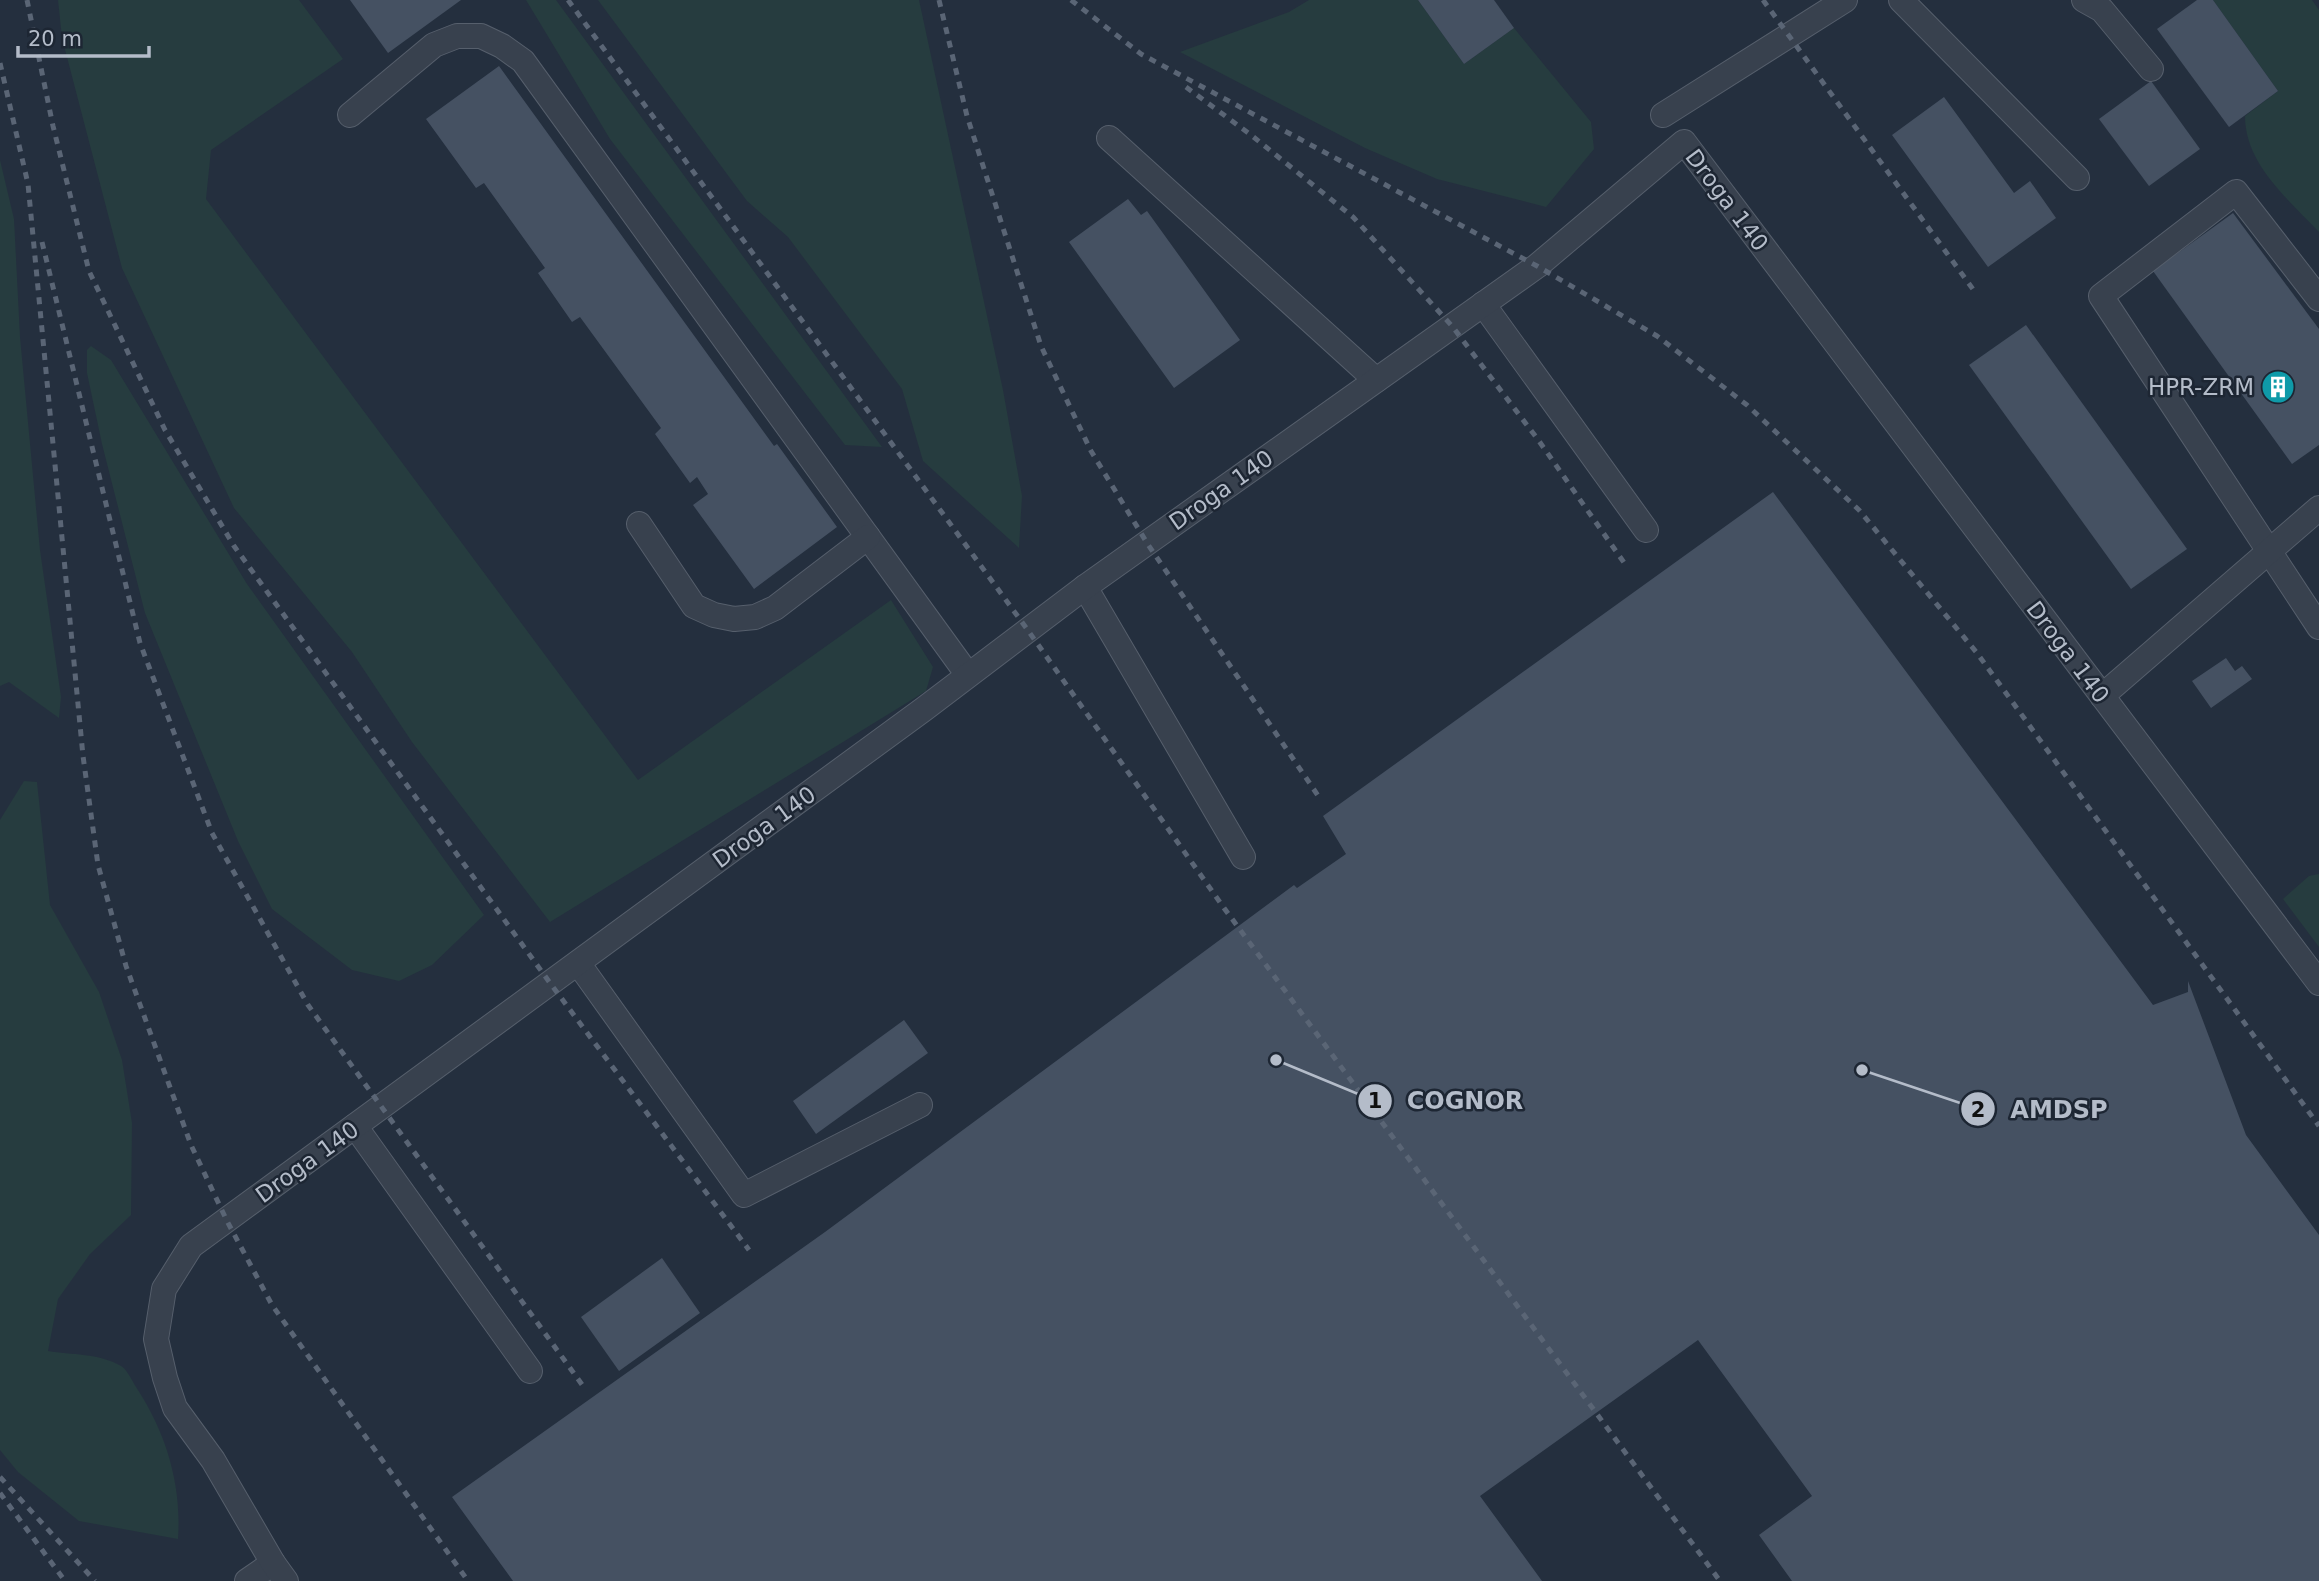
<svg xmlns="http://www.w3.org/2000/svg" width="2319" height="1581" font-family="'DejaVu Sans',sans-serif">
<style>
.green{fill:#263c3f}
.building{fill:#455162}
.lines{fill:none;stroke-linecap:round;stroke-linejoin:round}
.service-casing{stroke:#565f6c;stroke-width:26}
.service{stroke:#38414e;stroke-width:24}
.rail{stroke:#5a6575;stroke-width:5;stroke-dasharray:7 7;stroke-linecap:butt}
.labels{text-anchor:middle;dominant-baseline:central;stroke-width:5;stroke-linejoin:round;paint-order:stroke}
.street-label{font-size:23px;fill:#b4bcc9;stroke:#1d2633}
.poi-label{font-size:23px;fill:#b4bcc9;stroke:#1d2633;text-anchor:end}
.leader{fill:none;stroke:#b4bcc9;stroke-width:2.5}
.callout-dot{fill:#b4bcc9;stroke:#1d2633;stroke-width:2.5}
.mark-label{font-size:21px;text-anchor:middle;font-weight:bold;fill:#111}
.callout-label{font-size:24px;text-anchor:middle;font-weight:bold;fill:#b4bcc9;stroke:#1d2633;stroke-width:5;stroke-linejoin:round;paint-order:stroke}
</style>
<rect width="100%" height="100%" fill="#242f3e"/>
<g class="green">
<polygon points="58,0 299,0 343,59 211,150 206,199 638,780 891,600 933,667 926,691 550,922 412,742 352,652 234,508 122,268 62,38"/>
<polygon points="526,0 556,0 882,447 845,445 610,139"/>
<polygon points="598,0 919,0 1003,390 1022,496 1019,548 923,461 902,389 788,237 747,201"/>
<polygon points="1309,0 1418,0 1464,64 1514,28 1591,122 1594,149 1546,207 1437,179 1365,148 1180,52 1289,12"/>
<path d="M2213,0h99l7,10v222c-31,-33 -74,-68 -74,-116l33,-25z"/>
<polygon points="0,160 14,219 20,337 40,550 61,697 59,718 9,682 0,686"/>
<polygon points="91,346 111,360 247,584 484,915 432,965 399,981 352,970 272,909 238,841 145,613 102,444 87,373 87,350"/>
<path d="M24,781l13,1 13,123 49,87 23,68 10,63 -1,92 -41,39 -32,45 -10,52c23,4 51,2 73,15 6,3 11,15 15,21 30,45 46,98 42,152l-99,-18 -61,-49 -18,-22v-630z"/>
<polygon points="2319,874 2319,947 2283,899 2309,876"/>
</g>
<g class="building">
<polygon points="350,0 461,0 388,53"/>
<polygon points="1418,0 1494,0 1514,28 1464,64"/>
<polygon points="2197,0 2213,0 2278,91 2229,127 2157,29"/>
<polygon points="499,66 774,446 777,444 837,527 754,589 693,505 708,494 697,477 690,483 655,434 661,428 580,317 572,322 538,273 545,268 484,183 476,188 426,119"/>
<polygon points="2151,81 2200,149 2149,186 2099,119"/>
<polygon points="1944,97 2014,193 2030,181 2056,218 1988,267 1892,135"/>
<polygon points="1128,199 1141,215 1147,211 1240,340 1174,388 1069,242"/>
<polygon points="2233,213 2319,329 2319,445 2292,464 2153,271"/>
<polygon points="2026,325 2187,549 2131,589 1969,365"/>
<polygon points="1773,492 2153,1005 2188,992 2188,981 2246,1135 2319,1235 2319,1581 1792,1581 1759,1535 1812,1496 1698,1340 1480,1496 1542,1581 513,1581 452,1497 825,1232 1294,885 1297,888 1346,854 1323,816"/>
<polygon points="2226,658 2235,671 2242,666 2252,679 2211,708 2192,681"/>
<polygon points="904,1020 928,1053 816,1134 793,1101"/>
<polygon points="662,1258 700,1313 619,1371 581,1317"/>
</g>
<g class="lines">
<defs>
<g id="service">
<polyline points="1901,0 2077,178"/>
<polyline points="2084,0 2102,10 2151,69"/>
<polyline points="350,115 434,45 457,36 481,36 502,46 523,61 968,675"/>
<polyline points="1663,115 1845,0"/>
<polyline points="1109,138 1376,380"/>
<polyline points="2319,299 2236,192 2101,296 2319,627"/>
<polyline points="1483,304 1646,530"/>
<polyline points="639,524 694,606 714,615 734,619 755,617 775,608 868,537"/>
<polyline points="1085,587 1243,857"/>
<polyline points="2102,696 2319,508"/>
<polyline points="578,963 744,1195 920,1105"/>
<polyline points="355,1126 530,1371"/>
<polyline points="247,1581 273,1563"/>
<polyline points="286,1581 273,1563 213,1460 175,1408 165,1378 156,1339 164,1289 191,1246 924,709 1085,587 1537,266 1684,142 2319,983"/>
</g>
</defs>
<use href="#service" class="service-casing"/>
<use href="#service" class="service"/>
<g class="rail">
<polyline points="27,0 53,126 89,271 165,430 234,546 550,983 749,1250"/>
<polyline points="568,0 1027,629 1224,908 1720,1581"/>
<polyline points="939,0 967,116 1041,346 1091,451 1147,543 1321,800"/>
<polyline points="1071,0 1141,54 1537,266 1657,336 1747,405 1859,510 1977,653 2319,1126"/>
<polyline points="1763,0 1975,292"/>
<polyline points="0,63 28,184 83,756 98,865 126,966 191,1145 227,1221 272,1305 468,1581"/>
<polyline points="1186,87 1251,135 1353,217 1452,326 1539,441 1625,564"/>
<polyline points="42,242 140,643 212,833 308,1005 583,1386"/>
<polyline points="0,1477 95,1581"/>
<polyline points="0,1493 65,1581"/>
</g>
</g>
<defs>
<symbol id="building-disc" viewBox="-11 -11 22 22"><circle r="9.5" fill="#0f9aa8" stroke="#1d2633"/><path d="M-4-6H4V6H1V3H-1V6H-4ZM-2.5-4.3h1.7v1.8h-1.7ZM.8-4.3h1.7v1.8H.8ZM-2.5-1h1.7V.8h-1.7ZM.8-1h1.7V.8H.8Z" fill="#fff"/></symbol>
</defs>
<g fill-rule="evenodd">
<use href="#building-disc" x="2259" y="368" width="38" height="38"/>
</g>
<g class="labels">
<g class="street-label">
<text transform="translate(1727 200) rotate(53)">Droga 140</text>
<text transform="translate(1221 490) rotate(-35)">Droga 140</text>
<text transform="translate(2068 652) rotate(53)">Droga 140</text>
<text transform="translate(764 827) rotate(-36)">Droga 140</text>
<text transform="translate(307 1162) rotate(-36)">Droga 140</text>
</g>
<g class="poi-label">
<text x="2254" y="387">HPR-ZRM</text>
</g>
</g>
<path class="leader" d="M1276 1060L1375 1101M1862 1070L1978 1109"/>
<g class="callout-dot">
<circle cx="1276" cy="1060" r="7"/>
<circle cx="1862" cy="1070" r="7"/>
<circle cx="1375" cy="1101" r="18"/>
<circle cx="1978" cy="1109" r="18"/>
</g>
<g class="mark-label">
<text x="1375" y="1108">1</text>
<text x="1978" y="1117">2</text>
</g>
<g class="callout-label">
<text x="1465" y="1109">COGNOR</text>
<text x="2059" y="1118">AMDSP</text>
</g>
<path d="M18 46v10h131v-10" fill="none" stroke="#b4bcc9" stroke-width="3.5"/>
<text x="28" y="46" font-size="21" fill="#b4bcc9" stroke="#1d2633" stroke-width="5" paint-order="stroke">20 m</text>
</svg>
